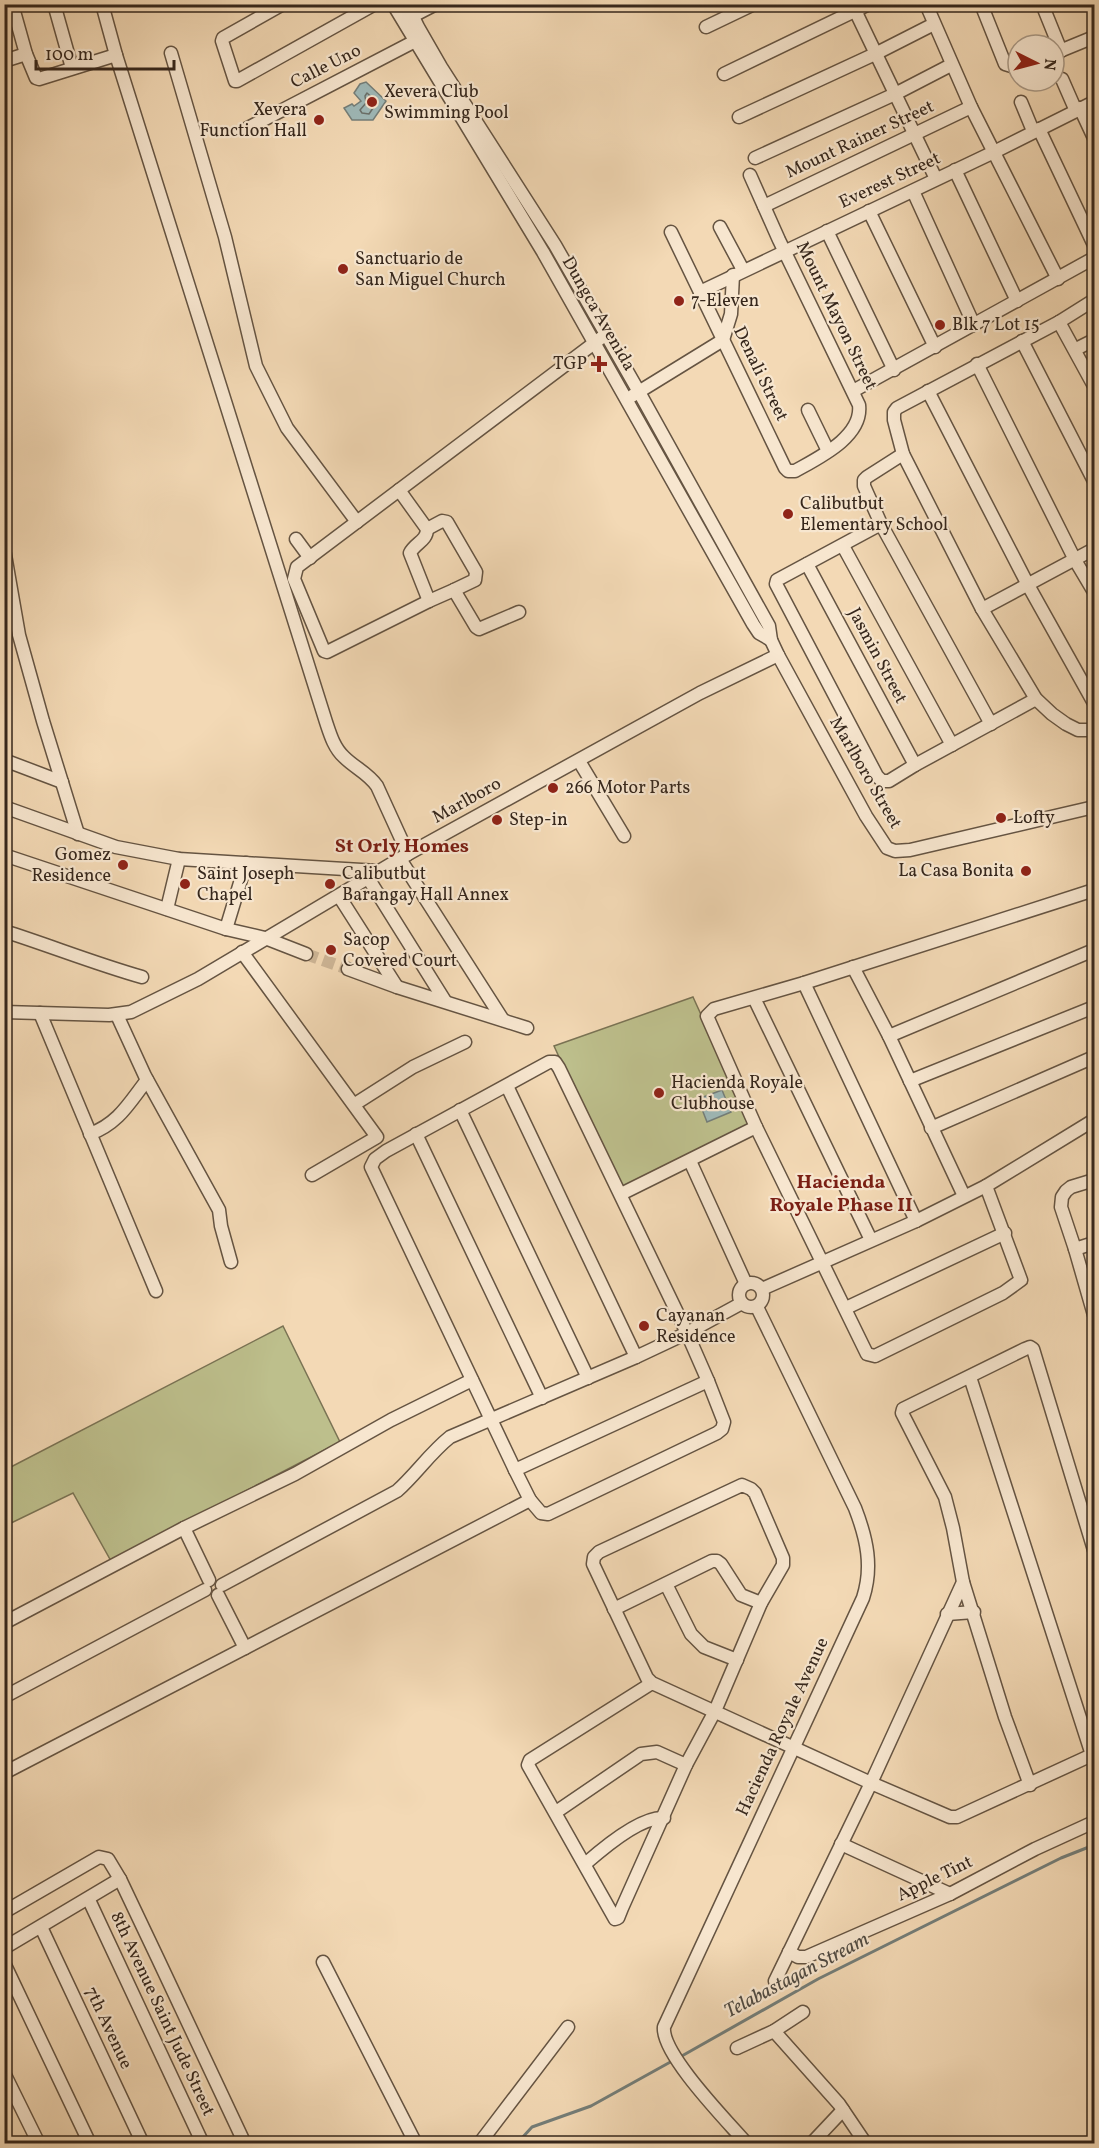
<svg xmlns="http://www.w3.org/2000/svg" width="1099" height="2148" font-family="Vollkorn,serif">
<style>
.green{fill:#bdbf8c;stroke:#7a7354;stroke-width:1.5}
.water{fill:#9eb8b7;stroke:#747e79;stroke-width:1.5}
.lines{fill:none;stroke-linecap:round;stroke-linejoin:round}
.shore{stroke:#6a706a;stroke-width:1.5}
.stream{stroke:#747e79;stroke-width:3}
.minor-tunnel{stroke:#cdb596;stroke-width:12;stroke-dasharray:12 6;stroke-linecap:butt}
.minor-casing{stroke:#655442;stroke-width:15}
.minor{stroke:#f7e6cf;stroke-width:12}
.poi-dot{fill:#8f2418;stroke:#f7e6cf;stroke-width:2}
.labels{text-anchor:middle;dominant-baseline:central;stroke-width:4.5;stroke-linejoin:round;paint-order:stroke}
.street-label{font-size:18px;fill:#36271c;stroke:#f7e6cf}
.poi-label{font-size:18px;fill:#36271c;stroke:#f7e6cf;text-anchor:start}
.neighbourhood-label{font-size:20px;font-weight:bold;fill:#7a1f14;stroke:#f7e6cf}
.water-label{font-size:20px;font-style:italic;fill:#504b43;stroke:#f7e6cf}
</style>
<rect width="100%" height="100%" fill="#f3d9b5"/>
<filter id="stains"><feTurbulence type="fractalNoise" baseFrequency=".00333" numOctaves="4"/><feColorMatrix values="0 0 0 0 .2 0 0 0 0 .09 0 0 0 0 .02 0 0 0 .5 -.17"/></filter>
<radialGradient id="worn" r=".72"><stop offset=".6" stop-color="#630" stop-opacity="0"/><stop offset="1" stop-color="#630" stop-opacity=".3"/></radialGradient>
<g class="green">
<polygon points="693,997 754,1131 622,1194 554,1046"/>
<polygon points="283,1326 340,1442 111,1561 73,1493 5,1526 5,1470"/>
</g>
<g class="water">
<polygon points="366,82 386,101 373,120 352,120 344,108 352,104 354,106 361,101 354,93 360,84"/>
<polygon points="722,1090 731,1112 707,1122 698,1099"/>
</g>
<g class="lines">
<polygon class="shore" points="367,93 377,102 369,114 362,113 360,110 366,103 365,96"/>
<g class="stream">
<polyline points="680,2057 818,1979 1061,1858 1094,1845"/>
<polyline points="522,2144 522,2138 532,2127 591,2106 674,2060"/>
</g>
<polyline class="minor-tunnel" points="306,954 348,969"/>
<defs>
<g id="minor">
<polyline points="12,4 26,54 36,78 39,79 116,55"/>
<polyline points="54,4 72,68"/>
<path d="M102,4l14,51 210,667c4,12 8,26 18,35 11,11 24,16 33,29l31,68"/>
<polyline points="283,4 223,38 222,41 235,81 237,81 375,4"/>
<polyline points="393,4 543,252 753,624 759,633 771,640"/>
<polyline points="407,4 418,27 441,67 555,245 639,392 769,626 771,640 778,655 866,816 887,848 895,851 910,850 1094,807"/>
<polyline points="852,4 936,179"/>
<polyline points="926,4 971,107 1058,279"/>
<polyline points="981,4 1005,64 1018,68"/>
<polyline points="1042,4 1061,51"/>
<polyline points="405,20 436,4"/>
<polyline points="706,27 754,4"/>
<polyline points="171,53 225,237 256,366 287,428 357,522"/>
<polyline points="1055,53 1094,37"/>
<polyline points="4,61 26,54"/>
<polyline points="724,74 869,4"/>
<polyline points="1062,79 1076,111"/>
<polyline points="1021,102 1033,131"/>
<polyline points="1080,108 1094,138"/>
<polyline points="739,117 875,54 934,24"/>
<polyline points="246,129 419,39"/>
<polyline points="1039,129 1094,245"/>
<polyline points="755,158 895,94 951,65"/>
<polyline points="955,170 1017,301"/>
<polyline points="913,191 974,325"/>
<polyline points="764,206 971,107"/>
<polyline points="869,211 935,347"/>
<polyline points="720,227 743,270"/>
<polyline points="827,231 894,370"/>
<path d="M671,232l114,236 3,3h7c23,-13 68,-34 64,-66l-80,-165 -29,-65"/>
<polyline points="700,292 994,152 1094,102"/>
<polyline points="1094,300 1059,322 897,408 894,412 894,420 903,454 982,609 1036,699 1052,714 1066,724 1078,730 1094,730"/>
<polyline points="1059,322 1094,386"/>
<polyline points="1022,341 1094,481"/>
<polyline points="1076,349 1094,340"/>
<polyline points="977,364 1075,560 1094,592"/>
<polyline points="853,391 1094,258"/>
<polyline points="928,391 1028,585 1094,703"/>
<polyline points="632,396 723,340 731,314 733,275"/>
<polyline points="808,410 828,451"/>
<polyline points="903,454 867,477 864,480 864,486 881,524 991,724"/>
<path d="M399,490l28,39c0,12 -12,14 -17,24l19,48 25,-11 22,37 3,2 40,-17"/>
<polyline points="881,524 777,580 776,584 877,776 882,781 889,781 915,765 1036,699"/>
<polyline points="427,529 442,521 447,522 476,572 475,580 454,590"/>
<polyline points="296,539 310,558"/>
<polyline points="843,546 952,745"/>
<polyline points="4,549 19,635 43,721 78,834"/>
<polyline points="807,564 915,765"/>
<polyline points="429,601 327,652 324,651 294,579 297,567 601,338"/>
<polyline points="982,609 1094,549"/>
<polyline points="4,760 62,782"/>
<polyline points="579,761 624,836"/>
<polyline points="4,807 116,847 179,859 378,871"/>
<polyline points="4,855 226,929 265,938 306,954"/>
<polyline points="400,859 503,1020"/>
<polyline points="368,878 445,1001"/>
<polyline points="1094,890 804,983 714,1009 707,1016 756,1127 867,1354 875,1356 1003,1293 1021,1280 986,1186 1094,1120"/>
<polyline points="339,896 397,987"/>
<polyline points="167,909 179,859"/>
<polyline points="226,929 246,863"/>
<path d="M4,931c47,15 92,33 138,46"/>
<polyline points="242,952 377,1137 312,1175"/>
<polyline points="853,967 889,1036 964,1196"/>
<polyline points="348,969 397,987 527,1028"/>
<polyline points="804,983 916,1221"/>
<polyline points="754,998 871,1240"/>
<polyline points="4,1012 109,1015 131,1012 198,979 408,854 700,693 778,655"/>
<polyline points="40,1013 156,1291"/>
<polyline points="117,1015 145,1076 219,1210 221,1226 231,1262"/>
<polyline points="889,1036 1094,950"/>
<polygon points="549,1062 555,1062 559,1068 687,1333 708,1381 724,1422 722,1429 717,1433 548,1514 541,1513 530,1500 515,1470 371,1167 375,1159 386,1151"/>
<polyline points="910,1081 1094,1007"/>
<polyline points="507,1086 636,1357"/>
<polyline points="355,1104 413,1067 465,1042"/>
<polyline points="460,1110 588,1378"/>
<polyline points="931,1128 1094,1057"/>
<path d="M90,1134c29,-11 39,-31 57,-54"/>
<polyline points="416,1134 542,1398"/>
<polyline points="690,1161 746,1284"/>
<polyline points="1094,1180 1071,1187 1066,1191 1062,1197 1061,1207 1075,1249 1094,1315"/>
<polyline points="621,1194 756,1127"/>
<polyline points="1075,1249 1094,1243"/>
<circle cx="751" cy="1295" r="12"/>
<polyline points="762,1289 916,1221 986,1186"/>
<polyline points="846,1308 1005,1233"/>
<polyline points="970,1377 1092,1755"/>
<polyline points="515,1470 708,1381"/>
<polyline points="184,1528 209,1580"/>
<polyline points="963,1582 1005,1717 1030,1785"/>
<polyline points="666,1584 691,1634 704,1647 737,1660"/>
<path d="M222,1585l175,-94c19,-17 33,-38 53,-54l186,-80 51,-24 55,-30"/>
<polyline points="218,1595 245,1648"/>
<polyline points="614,1609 712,1561 717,1561 721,1564 741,1595 761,1603"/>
<polyline points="947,1614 974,1612"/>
<polyline points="4,1623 184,1528 295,1474 391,1420 472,1380"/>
<polyline points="652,1683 530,1760 528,1765 615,1919 618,1918 622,1908 686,1765 715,1711 761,1603 783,1565 783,1558 755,1493 751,1489 742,1485 599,1552 594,1557 593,1564 647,1678 652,1683 871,1783 950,1817 957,1817 1094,1754"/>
<polyline points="4,1697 205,1590"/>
<polyline points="4,1773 530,1500"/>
<polyline points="556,1812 641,1754 657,1752 686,1765"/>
<polyline points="841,1844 950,1894"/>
<path d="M585,1864c17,-15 56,-48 79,-46"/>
<polyline points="89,1900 203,2144"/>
<polyline points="4,1912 99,1857 108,1859 120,1879 158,1959 245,2144"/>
<polyline points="41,1927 143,2144"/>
<polyline points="4,1948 120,1879"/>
<polyline points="789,1952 798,1957 806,1957 950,1894 1035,1849 1094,1822"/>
<polyline points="323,1962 416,2144"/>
<polyline points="4,1963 90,2144"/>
<polyline points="775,1981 871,1783 963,1582 953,1528 945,1497 902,1413 903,1409 1025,1349 1030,1347 1033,1349 1094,1550"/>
<polyline points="774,2031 839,2104 866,2144"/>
<polyline points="737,2048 774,2031 803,2012"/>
<polyline points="4,2073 39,2144"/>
<polyline points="479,2144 568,2027"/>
<path d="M747,2144c-19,-22 -86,-90 -83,-117l199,-429c10,-31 4,-59 -8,-90l-98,-201"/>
<polyline points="811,2144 843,2110"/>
</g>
</defs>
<use href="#minor" class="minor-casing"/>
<use href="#minor" class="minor"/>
</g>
<g class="poi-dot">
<circle cx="372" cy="102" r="6"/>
<circle cx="319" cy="120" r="6"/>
<circle cx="343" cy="269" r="6"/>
<circle cx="679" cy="301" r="6"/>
<circle cx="940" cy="325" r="6"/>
<path d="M596 355h6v6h6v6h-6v6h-6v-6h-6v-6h6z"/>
<circle cx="788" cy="514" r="6"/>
<circle cx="553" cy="788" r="6"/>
<circle cx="1001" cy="818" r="6"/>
<circle cx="497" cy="820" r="6"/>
<circle cx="123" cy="865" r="6"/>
<circle cx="1026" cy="871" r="6"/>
<circle cx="185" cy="884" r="6"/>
<circle cx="330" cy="884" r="6"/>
<circle cx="331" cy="950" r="6"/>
<circle cx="659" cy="1093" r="6"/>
<circle cx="644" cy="1326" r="6"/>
</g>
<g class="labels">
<g class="street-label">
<text transform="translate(326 67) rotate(-27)">Calle Uno</text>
<text transform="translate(860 140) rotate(-25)">Mount Rainer Street</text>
<text transform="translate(890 181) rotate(-25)">Everest Street</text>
<text transform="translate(598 314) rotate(60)">Dungca Avenida</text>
<text transform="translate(836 316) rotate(64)">Mount Mayon Street</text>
<text transform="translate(760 374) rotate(64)">Denali Street</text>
<text transform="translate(877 656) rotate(62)">Jasmin Street</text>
<text transform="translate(865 773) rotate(60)">Marlboro Street</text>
<text transform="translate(467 801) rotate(-29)">Marlboro</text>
<text transform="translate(783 1727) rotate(-65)">Hacienda Royale Avenue</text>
<text transform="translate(935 1879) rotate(-26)">Apple Tint</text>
<text transform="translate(162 2014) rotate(65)">8th Avenue Saint Jude Street</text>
<text transform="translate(108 2028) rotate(65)">7th Avenue</text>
</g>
<g class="poi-label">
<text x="384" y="92">Xevera Club<tspan x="384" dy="21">Swimming Pool</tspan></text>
<text x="307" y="110" text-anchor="end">Xevera<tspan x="307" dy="21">Function Hall</tspan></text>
<text x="355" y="259">Sanctuario de<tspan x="355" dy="21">San Miguel Church</tspan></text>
<text x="691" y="301">7-Eleven</text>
<text x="952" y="325">Blk 7 Lot 15</text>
<text x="587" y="364" text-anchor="end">TGP</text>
<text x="800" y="504">Calibutbut<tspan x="800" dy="21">Elementary School</tspan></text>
<text x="565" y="788">266 Motor Parts</text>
<text x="1013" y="818">Lofty</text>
<text x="509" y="820">Step-in</text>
<text x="111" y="855" text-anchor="end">Gomez<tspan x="111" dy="21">Residence</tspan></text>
<text x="1014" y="871" text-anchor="end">La Casa Bonita</text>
<text x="197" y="874">Saint Joseph<tspan x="197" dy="21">Chapel</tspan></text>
<text x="342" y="874">Calibutbut<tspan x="342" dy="21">Barangay Hall Annex</tspan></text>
<text x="343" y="940">Sacop<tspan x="343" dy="21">Covered Court</tspan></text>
<text x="671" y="1083">Hacienda Royale<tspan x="671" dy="21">Clubhouse</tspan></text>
<text x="656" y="1316">Cayanan<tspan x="656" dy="21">Residence</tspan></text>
</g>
<g class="neighbourhood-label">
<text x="402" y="847">St Orly Homes</text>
<text x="841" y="1183">Hacienda<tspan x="841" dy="23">Royale Phase II</tspan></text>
</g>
<g class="water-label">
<text transform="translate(797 1976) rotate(-28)">Telabastagan Stream</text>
</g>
</g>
<rect width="1099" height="2148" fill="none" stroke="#f3d9b5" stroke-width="24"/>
<rect x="6" y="6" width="1087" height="2136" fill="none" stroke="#36271c" stroke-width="3"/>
<rect x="12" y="12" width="1075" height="2124" fill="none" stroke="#36271c" stroke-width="1.5"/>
<g transform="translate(1036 63) rotate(96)"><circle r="28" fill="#f7e6cf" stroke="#aa9a87" stroke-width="1.5"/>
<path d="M0-4.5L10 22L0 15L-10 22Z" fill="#8f2418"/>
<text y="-9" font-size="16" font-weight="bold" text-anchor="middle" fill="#36271c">N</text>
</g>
<path d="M36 60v9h138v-9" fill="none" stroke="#36271c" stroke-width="3"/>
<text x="45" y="60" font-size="18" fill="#36271c" stroke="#f7e6cf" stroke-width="4.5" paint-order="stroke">100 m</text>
<rect width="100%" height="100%" filter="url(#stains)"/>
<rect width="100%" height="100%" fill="url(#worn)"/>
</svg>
